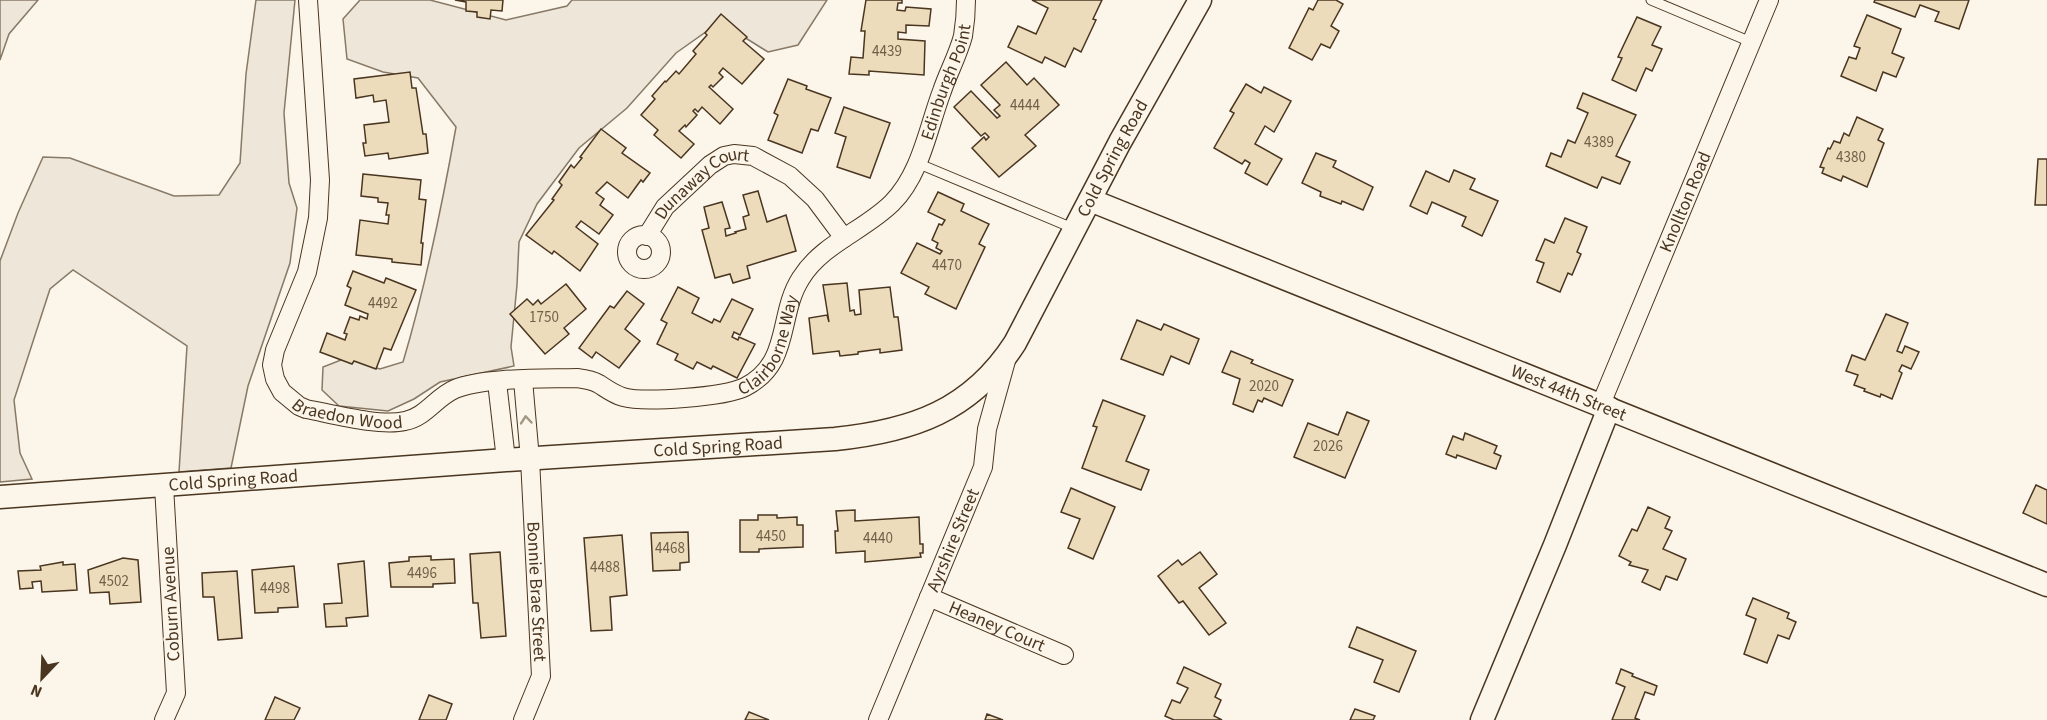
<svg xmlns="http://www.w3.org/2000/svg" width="2047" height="720" font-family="'Source Sans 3',sans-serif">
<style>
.green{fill:#ede6d9;stroke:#887966;stroke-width:1.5}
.building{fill:#ecdcbc;stroke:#4a3520;stroke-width:1.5}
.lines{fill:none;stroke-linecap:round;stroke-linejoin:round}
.service-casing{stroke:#4a3520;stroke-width:11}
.minor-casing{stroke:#4a3520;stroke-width:20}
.tertiary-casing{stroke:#4a3520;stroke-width:25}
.service{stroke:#fbf6e9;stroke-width:9}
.minor{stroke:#fbf6e9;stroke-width:18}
.tertiary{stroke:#fbf6e9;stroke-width:22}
.oneway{stroke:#a29684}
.labels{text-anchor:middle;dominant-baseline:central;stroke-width:4.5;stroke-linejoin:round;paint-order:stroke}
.number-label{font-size:15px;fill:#725f47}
.street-label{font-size:18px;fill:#4a3520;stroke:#fbf6e9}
</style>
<rect width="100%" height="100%" fill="#fbf6e9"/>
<g class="green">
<polygon points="0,0 38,0 9,34 0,60"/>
<polygon points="256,0 295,0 284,113 289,183 297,208 290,263 248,386 231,468 179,472 187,346 73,270 50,289 14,400 20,453 32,479 0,482 0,261 18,213 43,157 70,158 174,196 219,195 240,163 246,74"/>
<path d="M360,0h70l76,20 61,-14 5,-6h255l-29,45 -30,7 -40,-25 -18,2 -34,24 -49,55 -48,40 -42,56 -18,38 -2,43 -6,62 3,19 -74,16 -26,17 -26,12 -49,-5 -17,-16 1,-23 23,-9 34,11 23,-7c23,-77 39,-156 53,-235l-38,-49 -35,-6 -36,-13 -4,-40z"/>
</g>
<g class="building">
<polygon points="455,0 503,0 502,11 491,10 490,19 477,17 477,12 466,11 466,2"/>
<polygon points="866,0 902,0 902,3 898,3 897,10 905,11 906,7 931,9 929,26 906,25 906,33 898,32 898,39 925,41 924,75 869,71 869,75 849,74 851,57 863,58 865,31 861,31"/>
<polygon points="1032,0 1102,0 1093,19 1096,20 1081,52 1074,48 1065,67 1045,57 1042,63 1008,47 1018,26 1036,34 1048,8"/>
<polygon points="1318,0 1336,0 1343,4 1331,26 1339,31 1330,48 1321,44 1312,60 1289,48 1309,8 1313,10"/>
<polygon points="1875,0 1969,0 1959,29 1935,21 1939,12 1920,5 1915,17 1874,2"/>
<polygon points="721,14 747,37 743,41 764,59 742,84 723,68 719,73 723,77 713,87 711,85 709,87 733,109 720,124 702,107 698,112 695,109 693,111 697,115 686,127 685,125 679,131 694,144 681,158 654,135 658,130 641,115 655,99 652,96 665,81 666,82 676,71 679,74 696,54 693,51 707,35 705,33"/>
<polygon points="1867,15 1901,29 1892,53 1904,58 1896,77 1883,72 1876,91 1841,76 1849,57 1856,59 1860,48 1854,46"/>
<polygon points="1637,17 1661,27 1652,45 1662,49 1652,71 1646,68 1636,91 1612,80 1622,58 1618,57"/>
<polygon points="1006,62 1027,85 1034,78 1059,105 1025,135 1036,146 999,177 972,148 984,137 986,140 989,137 985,133 981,136 954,107 971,91 997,118 1000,116 994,110 1000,105 981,85"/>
<polygon points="410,72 412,88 416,88 423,134 426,134 428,153 389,159 388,153 365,156 363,143 366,143 364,125 389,122 386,100 374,102 373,95 356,98 354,79"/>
<polygon points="788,79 807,86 806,89 831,98 818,131 811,129 802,153 768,140 778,115 774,113"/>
<polygon points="1246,84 1261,93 1264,87 1291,101 1274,132 1265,126 1255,144 1282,159 1267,185 1245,173 1250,163 1245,160 1242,164 1214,148 1234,113 1230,111"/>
<polygon points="1583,93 1636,115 1616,156 1630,162 1620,184 1602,177 1597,188 1546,166 1551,153 1561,157 1568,140 1575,143 1588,113 1577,108"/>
<polygon points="844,107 890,123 870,178 837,167 846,137 835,133"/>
<polygon points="1857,117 1883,129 1878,140 1884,143 1867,187 1843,176 1841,181 1822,173 1824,168 1820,167 1828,148 1830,149 1834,141 1840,143 1844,133 1849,136"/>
<polygon points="601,129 626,148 622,153 650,173 643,182 641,180 628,198 607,182 596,193 604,199 600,205 613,215 599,234 581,221 576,227 598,244 580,271 554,251 552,254 526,235 554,200 552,199 562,185 559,182 571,165 574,168 582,158 580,157"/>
<polygon points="1316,153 1336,161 1333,167 1373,187 1363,210 1342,201 1341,204 1320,196 1321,192 1302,183"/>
<polygon points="2038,159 2047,159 2047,205 2035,205"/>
<polygon points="1454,170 1475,179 1470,189 1498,201 1482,236 1462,226 1466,217 1432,202 1427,214 1410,206 1426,171 1449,182"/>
<polygon points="363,174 421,180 419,199 426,200 421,243 423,243 421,265 392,262 392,259 356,255 360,220 388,224 389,215 386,215 388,203 378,202 378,198 361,196"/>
<polygon points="758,191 767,222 786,215 796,251 747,266 750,278 733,283 730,274 715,278 702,230 709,228 704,207 722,202 730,228 725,229 726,236 736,233 735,232 746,229 743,217 749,215 743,195"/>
<polygon points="938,192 964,204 961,211 989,224 979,244 985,247 956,309 925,294 929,287 901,273 917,243 940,254 942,251 936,248 938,243 932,240 939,224 942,225 945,220 928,212"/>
<polygon points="1565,218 1587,227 1577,252 1581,254 1572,275 1568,273 1560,292 1537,282 1544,263 1536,260 1545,239 1554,243"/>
<polygon points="353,271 384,283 386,278 416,290 391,350 384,348 376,369 354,361 352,364 320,352 327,333 345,340 347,334 344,333 350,317 359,320 360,316 367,319 368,314 345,305 351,288 347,286"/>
<polygon points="847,283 850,311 854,310 855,315 861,314 859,290 890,287 894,317 898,317 902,350 880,353 880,349 858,352 858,354 840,356 839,351 813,354 809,318 827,315 829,322 823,285"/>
<polygon points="566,284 586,309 564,328 569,334 545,354 510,314 527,299 533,305 538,300 541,304"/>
<polygon points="678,287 699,298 692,313 712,323 714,319 720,322 732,299 753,309 740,335 734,332 732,337 738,340 739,337 755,344 737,378 713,366 711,369 697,362 693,369 675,360 678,354 657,344 667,323 661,320"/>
<polygon points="627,291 644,304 625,329 640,341 619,368 596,352 592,358 579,348 610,306 614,308"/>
<polygon points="1886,314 1908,323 1897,351 1902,353 1905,346 1919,352 1911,369 1902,365 1899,371 1902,373 1892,399 1881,394 1880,397 1864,391 1865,389 1854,385 1858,375 1846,371 1852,355 1865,360"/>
<polygon points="1137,320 1161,330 1164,324 1199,339 1189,364 1171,356 1163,375 1121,359"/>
<polygon points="1231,351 1253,360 1251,363 1293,380 1282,406 1264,398 1262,402 1258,400 1253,412 1233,404 1240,379 1222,372"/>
<polygon points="1103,400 1145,416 1126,461 1149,470 1141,490 1082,468 1097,427 1093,426"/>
<polygon points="1347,412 1369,421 1345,478 1294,457 1308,423 1338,435"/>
<polygon points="1465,433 1497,446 1494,453 1501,456 1496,469 1457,455 1456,458 1446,454 1453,436 1463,440"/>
<polygon points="2036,485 2047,490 2047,524 2023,513"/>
<polygon points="1071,488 1115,507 1093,559 1068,548 1080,519 1061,512"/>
<polygon points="1648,507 1670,517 1665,528 1672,531 1663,549 1686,559 1677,580 1666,576 1660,590 1642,582 1648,570 1629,565 1631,562 1619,556 1632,529 1637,531"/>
<polygon points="855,510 855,521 919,517 920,544 923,544 923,553 920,553 921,557 865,562 865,551 836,553 835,531 838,531 836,511"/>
<polygon points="758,515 777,515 777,518 797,517 797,525 803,525 803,547 759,549 759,552 740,552 740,520 758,520"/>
<polygon points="688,532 689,562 680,563 680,570 653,571 651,533"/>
<polygon points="622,535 627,595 610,597 612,630 591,631 584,538"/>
<polygon points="500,552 506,636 481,638 478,603 473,603 470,554"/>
<polygon points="1200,552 1217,574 1199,588 1226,623 1209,635 1183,601 1179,603 1158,576 1178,560 1182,565"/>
<polygon points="431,556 431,560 454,559 455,583 433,584 433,587 391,587 389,563 409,561 409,557"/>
<polygon points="123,558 138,560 141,602 110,604 109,592 90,593 88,570"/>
<polygon points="364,561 368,616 346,618 347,626 326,627 324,604 342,603 338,564"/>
<polygon points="63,562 63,565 75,564 77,590 42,592 41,581 32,582 33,588 20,589 18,571 41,570 40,566"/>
<polygon points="294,566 298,607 278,608 278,612 255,613 252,570"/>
<polygon points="237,571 242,638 218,640 214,597 203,597 202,573"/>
<polygon points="1753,598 1789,613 1787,618 1796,622 1789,639 1778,635 1767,663 1744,654 1756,619 1746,615"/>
<polygon points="1357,627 1416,651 1399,692 1374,682 1383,660 1349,647"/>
<polygon points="1184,667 1221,684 1215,697 1221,700 1214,716 1222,720 1174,720 1165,716 1172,700 1180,703 1188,688 1177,683"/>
<polygon points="1621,669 1633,674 1632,676 1657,686 1654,695 1645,692 1635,718 1640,720 1612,720 1625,687 1616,683"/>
<polygon points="429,695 452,704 446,720 419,720"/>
<polygon points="275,697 300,708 294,720 265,720"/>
<polygon points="1355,709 1375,716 1373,720 1350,720"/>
<polygon points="749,712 769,720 745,720"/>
<polygon points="987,714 1003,720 985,720"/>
</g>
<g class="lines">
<defs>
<g id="service">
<polyline points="1651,0 1751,42"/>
<polyline points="917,163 1075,229"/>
</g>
<g id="minor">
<path id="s1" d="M308,0l12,180 -2,38 -11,54 -32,78 -3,15 3,14 7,13 17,14 7,3c27,5 74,18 99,12 21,-4 31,-24 50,-32 28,-12 90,-10 122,-11 8,1 15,2 22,6 8,5 14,10 24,13 21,6 102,0 122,-10 47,-24 32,-72 56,-109 21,-34 64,-48 91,-75 29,-29 36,-75 50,-112 6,-18 16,-36 21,-55 2,-12 3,-24 3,-36"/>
<circle cx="644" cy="252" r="17"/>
<path id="s2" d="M647,236l18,-29 45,-42 14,-9 10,-2 19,2 37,20 25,23 29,39"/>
<path id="s3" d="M523,380l7,79 11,217 -18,44"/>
<polyline points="497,382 506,460"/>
<path id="s4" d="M1601,404l168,-404"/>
<path id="s5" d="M929,597l135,58"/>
<polyline points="164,720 176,693 164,486"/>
<path id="s6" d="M878,720l105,-253 4,-38 20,-72"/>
</g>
<g id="tertiary">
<path id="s7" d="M1090,200l957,385"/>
<path id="s8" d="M0,497l506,-37 329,-21c77,-8 136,-28 180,-96l105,-201 80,-142"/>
<polyline points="1482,720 1555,545 1609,408"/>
</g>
</defs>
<use href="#service" class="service-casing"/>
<use href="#minor" class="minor-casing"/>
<use href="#tertiary" class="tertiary-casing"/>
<use href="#service" class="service"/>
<use href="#minor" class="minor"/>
<use href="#tertiary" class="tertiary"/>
</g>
<defs><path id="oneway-chevron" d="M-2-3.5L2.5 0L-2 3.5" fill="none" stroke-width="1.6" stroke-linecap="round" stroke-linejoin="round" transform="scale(1.5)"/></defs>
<use class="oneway" href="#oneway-chevron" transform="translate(526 420) rotate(-95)"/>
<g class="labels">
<g class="number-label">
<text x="887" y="51">4439</text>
<text x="1025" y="105">4444</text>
<text x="1599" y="142">4389</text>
<text x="1851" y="157">4380</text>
<text x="947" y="265">4470</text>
<text x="383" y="303">4492</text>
<text x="544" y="317">1750</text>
<text x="1264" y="386">2020</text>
<text x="1328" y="446">2026</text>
<text x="771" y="536">4450</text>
<text x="878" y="538">4440</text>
<text x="670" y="548">4468</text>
<text x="605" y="567">4488</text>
<text x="422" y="573">4496</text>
<text x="114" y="581">4502</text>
<text x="275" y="588">4498</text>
</g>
<g class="street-label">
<text stroke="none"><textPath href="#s1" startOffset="1268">Edinburgh Point</textPath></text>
<text stroke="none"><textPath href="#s8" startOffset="1258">Cold Spring Road</textPath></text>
<text stroke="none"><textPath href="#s2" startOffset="80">Dunaway Court</textPath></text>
<text stroke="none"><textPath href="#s4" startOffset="219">Knollton Road</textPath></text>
<text stroke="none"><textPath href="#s1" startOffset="939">Clairborne Way</textPath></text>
<text stroke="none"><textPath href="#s7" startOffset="516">West 44th Street</textPath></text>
<text stroke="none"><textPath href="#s1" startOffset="474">Braedon Wood</textPath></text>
<text stroke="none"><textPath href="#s8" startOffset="720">Cold Spring Road</textPath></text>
<text stroke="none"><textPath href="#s8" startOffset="234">Cold Spring Road</textPath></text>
<text stroke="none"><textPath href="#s6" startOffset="195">Ayrshire Street</textPath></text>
<text stroke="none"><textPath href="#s3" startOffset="212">Bonnie Brae Street</textPath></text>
<text transform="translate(171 604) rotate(-93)">Coburn Avenue</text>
<text stroke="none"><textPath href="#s5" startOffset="74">Heaney Court</textPath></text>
</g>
</g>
<g transform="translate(42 678) rotate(203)" stroke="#fbf6e9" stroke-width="4.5" paint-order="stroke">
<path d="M0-4.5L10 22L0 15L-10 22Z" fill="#4a3520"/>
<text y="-9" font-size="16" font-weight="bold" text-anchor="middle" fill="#4a3520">N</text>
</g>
</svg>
